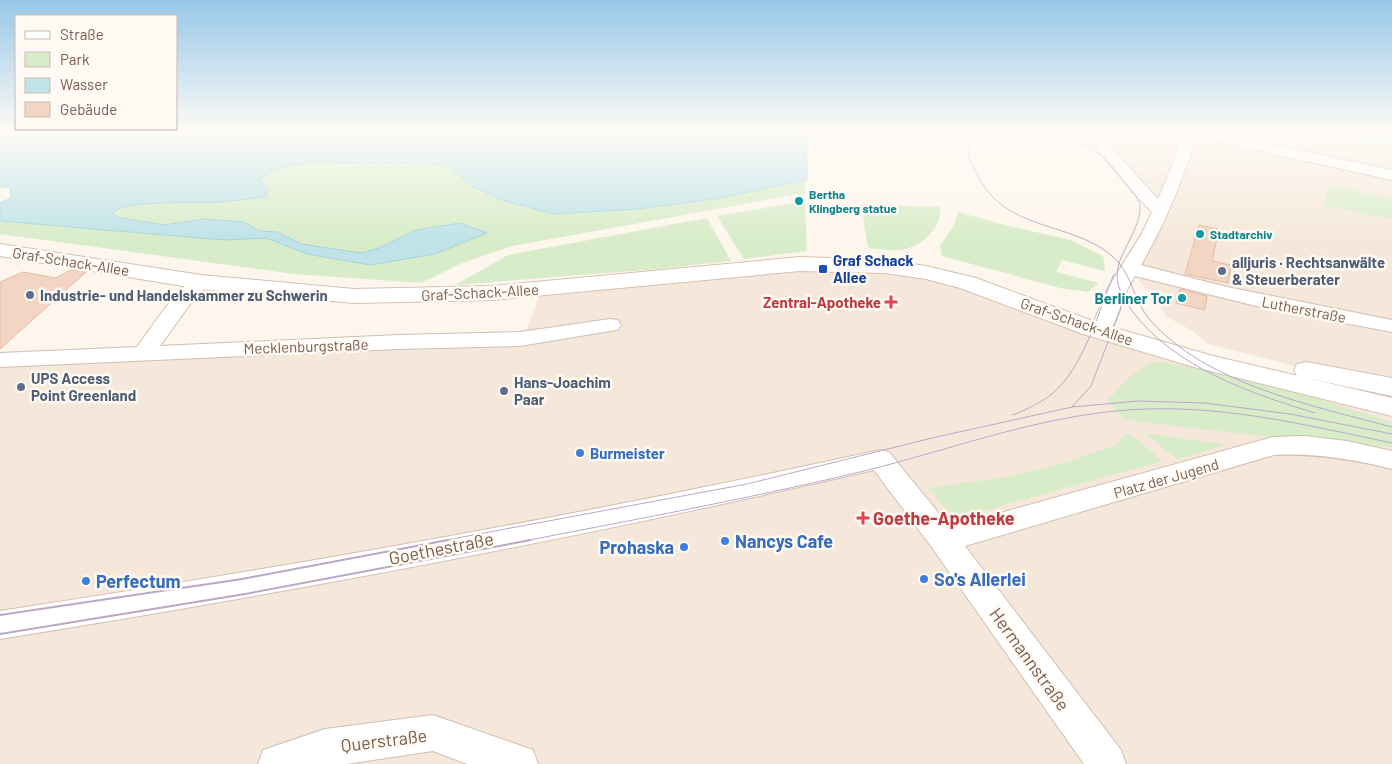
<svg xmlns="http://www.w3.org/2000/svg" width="1392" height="764" font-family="Barlow,sans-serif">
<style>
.residential{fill:#f5e8da}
.green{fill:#d8ecc9}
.water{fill:#bfe3e8;stroke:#a5d3da}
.building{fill:#f3d5c3;stroke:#e6bba3}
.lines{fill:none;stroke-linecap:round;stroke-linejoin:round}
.street-casing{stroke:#d1beb0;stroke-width:2}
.secondary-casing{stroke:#d6c0b0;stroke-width:2}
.street{fill:#fff;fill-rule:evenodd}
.secondary{fill:#fff;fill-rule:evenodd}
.tram-far1{stroke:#b9a8c9;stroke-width:1}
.tram{stroke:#b9a8c9;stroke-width:2}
.culture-dot{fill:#0f9aa8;stroke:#fffaf3;stroke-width:2}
.transit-dot{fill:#1a4fb4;stroke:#fffaf3;stroke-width:2}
.service-dot{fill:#5c6f8a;stroke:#fffaf3;stroke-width:2}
.health-dot{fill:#e0444e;stroke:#fffaf3;stroke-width:2}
.shop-dot{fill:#3f7fe0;stroke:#fffaf3;stroke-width:2}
.labels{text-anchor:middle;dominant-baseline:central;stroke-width:5;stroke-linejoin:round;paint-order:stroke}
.far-culture-label{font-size:12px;font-weight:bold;fill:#0d838f;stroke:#fffaf3;text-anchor:start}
.transit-label{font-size:15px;font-weight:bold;fill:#164399;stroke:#fffaf3;text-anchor:start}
.street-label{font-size:15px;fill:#7a5c4d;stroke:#fffaf3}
.service-label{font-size:15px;font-weight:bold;fill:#4e5e75;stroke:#fffaf3;text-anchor:start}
.culture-label{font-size:15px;font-weight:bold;fill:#0d838f;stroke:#fffaf3;text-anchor:end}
.health-label{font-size:15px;font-weight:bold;fill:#be3a42;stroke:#fffaf3;text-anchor:end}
.shop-label{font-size:15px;font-weight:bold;fill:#366cbe;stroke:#fffaf3;text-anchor:start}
.near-health-label{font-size:18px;font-weight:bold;fill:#be3a42;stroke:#fffaf3;text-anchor:start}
.near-shop-label{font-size:18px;font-weight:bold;fill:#366cbe;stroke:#fffaf3;text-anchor:start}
.near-street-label{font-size:18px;fill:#7a5c4d;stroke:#fffaf3}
</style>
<rect width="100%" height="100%" fill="#fdf6ec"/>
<g class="residential">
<polygon points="1091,133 1392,133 1392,387 1306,369 1208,344 1191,330 1167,317 1129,268 1161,211 1143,194"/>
<polygon points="895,266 1071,322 1392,407 1392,764 0,764 0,360 520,339 529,324 542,289 758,267"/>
</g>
<g class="green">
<polygon points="1331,133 1375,133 1392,136 1392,149"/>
<path d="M308,162l136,2 14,11 95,39 84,-5 77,-10 91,-18v12l-293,53 -50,17 -41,20 -127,-9 -294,-40v-13l224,19 43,-2 40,16 63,11 103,-38 -13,-4 -44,7 -37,18 -18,5 -60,-9 -23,-12 -19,-1 -15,-9 -40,-3 -40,6 -49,-8 -2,-4 1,-3c33,-15 85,-2 121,-11 12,-2 26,-24 39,-30 10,-4 24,-5 34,-7z"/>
<polygon points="1329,185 1392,199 1392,219 1324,205"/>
<polygon points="800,202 805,203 807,251 744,259 717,216"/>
<path d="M861,204l79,3c3,21 -20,41 -40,43 -10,1 -21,-1 -32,-2z"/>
<polygon points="958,212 1009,226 1070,240 1103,256 1105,268 1104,271 1062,260 1056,272 1099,283 1088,292 1060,288 942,256 940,246 954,225"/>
<polygon points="707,218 731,261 658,269 455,285 508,255"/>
<path d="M1158,362c80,10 158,36 234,60v25l-32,-2 -53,-9 -37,1 -145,-17 -17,-20c15,-16 27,-33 50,-38z"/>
<polygon points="1145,433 1227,445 1177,459"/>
<polygon points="1126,434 1133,436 1162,461 954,519 928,488 1007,477 1065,463 1116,445"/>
</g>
<path class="water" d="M0,133h806l1,47 -93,19 -77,10 -84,5 -51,-14 -28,-13 -30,-23 -136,-2 -33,7 -16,10 8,10 -1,8c-15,1 -31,4 -46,5 -19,2 -99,-3 -107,11l3,4 48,8 40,-6 40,3 15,9 19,1 23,12 60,9 18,-5 37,-18 44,-7 27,10 -52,21 -65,11 -63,-11 -40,-16 -43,2 -224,-19v-18l11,-5 -1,-11h-10z"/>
<g class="building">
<polygon points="1199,225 1219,229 1212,261 1231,265 1228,283 1185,274"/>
<polygon points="71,270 86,272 0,349 0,282 23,272 55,278"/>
<polygon points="1180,289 1207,296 1205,310 1176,303"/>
</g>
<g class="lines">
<defs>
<g id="street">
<path d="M1084,133h14l60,66 12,-28 13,-38h33l176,37v10l-196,-43c-14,45 -31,87 -55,128l86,22 165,33v12l-132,-25 -125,-31 -7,12 -19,48 -8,2 -8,-2 -3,-5 18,-43 34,-55 10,-21 -15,-15z"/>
<path d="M201,276l7,2 3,4 -15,14 -36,50 238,-11 122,-3 90,-13 8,1 3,5 -3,5 -8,1 -90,15 -122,3 -398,18v-14l137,-6c14,-18 43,-66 64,-71z"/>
<path d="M1305,436l42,5 45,10v18c-40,-10 -77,-16 -118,-14l-309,91 156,204 5,14h-42l-151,-215 -59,-79c-289,67 -581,122 -874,169v-28c295,-45 589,-97 880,-161l9,2 61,75 323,-90z"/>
<polygon points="433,715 533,750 538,764 467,764 433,751 346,764 258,764 263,750 325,729"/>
</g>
<g id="secondary">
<polygon points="0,244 201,275 354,289 492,286 800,257 885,260 926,266 976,278 1101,324 1213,356 1392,398 1392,416 1194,367 1083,334 960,288 926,279 885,273 800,271 492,300 354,303 201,289 0,256"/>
<polygon points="1307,362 1392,378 1392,396 1297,376 1294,370 1297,364"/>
</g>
</defs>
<use href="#street" class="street-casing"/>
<use href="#secondary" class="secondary-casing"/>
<use href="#street" class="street"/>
<use href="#secondary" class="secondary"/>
<g class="tram-far1">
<path d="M997,134c33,-2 76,1 103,21 11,8 18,19 26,29 6,7 15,15 14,26 -1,17 -15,36 -21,53 -39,-44 -113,-27 -142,-89 -4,-7 -9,-16 -9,-24 6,-11 18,-14 29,-16z"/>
<path d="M1119,263c14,17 16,40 31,57 56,64 163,86 242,107"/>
<path d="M1119,263c-6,19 3,34 14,49 43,56 117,81 182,101"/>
<polyline points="1071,408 1091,386 1126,295"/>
<path d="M1013,415c14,-6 28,-12 40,-22 31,-27 46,-82 61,-119"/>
<polyline points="441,541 747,484 932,438 1072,407 1137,401 1205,403 1290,414 1392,434"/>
<path d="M524,541c114,-22 228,-43 340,-70 93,-23 185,-59 282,-62 83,-3 165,17 246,34"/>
</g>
<g class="tram">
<polyline points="0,615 242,579 448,540"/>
<polyline points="0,634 245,594 531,540"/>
</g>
</g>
<linearGradient id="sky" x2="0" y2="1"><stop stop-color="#97c7e8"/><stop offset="0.55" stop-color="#fefbf6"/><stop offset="1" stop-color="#fefbf6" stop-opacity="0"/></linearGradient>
<rect width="1392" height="240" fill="url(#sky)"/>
<g class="culture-dot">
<circle cx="799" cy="201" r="5"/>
<circle cx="1200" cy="234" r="5"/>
<circle cx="1182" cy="298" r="5"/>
</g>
<rect class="transit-dot" x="818" y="264" width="10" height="10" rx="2.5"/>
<g class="service-dot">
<circle cx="1222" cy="271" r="5"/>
<circle cx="30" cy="295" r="5"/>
<circle cx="21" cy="387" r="5"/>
<circle cx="504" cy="391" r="5"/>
</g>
<g class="health-dot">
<path d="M888.5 294.5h5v5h5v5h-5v5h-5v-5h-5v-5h5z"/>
<path d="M860.5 510.5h5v5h5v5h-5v5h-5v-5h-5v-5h5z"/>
</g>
<g class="shop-dot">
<circle cx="580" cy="453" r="5"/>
<circle cx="725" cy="541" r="5"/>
<circle cx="684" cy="547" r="5"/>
<circle cx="924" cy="579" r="5"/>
<circle cx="86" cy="581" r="5"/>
</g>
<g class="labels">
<g class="far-culture-label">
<text x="809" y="194">Bertha<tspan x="809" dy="14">Klingberg statue</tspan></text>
<text x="1210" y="234">Stadtarchiv</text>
</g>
<g class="transit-label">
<text x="833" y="260">Graf Schack<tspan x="833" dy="17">Allee</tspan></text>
</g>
<g class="street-label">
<text transform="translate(71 261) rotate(9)">Graf-Schack-Allee</text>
<text transform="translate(480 292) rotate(-3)">Graf-Schack-Allee</text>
<text transform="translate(1304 309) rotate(11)">Lutherstraße</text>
<text transform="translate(1077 321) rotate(19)">Graf-Schack-Allee</text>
<text transform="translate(306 346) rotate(-2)">Mecklenburgstraße</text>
<text transform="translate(1166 478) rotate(-16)">Platz der Jugend</text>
</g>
<g class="service-label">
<text x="1232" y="262">alljuris · Rechtsanwälte<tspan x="1232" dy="17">&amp; Steuerberater</tspan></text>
<text x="40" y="295">Industrie- und Handelskammer zu Schwerin</text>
<text x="31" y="378">UPS Access<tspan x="31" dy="17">Point Greenland</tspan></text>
<text x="514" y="382">Hans-Joachim<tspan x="514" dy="17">Paar</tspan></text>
</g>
<g class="culture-label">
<text x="1172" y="298">Berliner Tor</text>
</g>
<g class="health-label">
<text x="881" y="302">Zentral-Apotheke</text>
</g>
<g class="shop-label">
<text x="590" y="453">Burmeister</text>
</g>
<g class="near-health-label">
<text x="873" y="518">Goethe-Apotheke</text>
</g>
<g class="near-shop-label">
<text x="735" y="541">Nancys Cafe</text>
<text x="674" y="547" text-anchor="end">Prohaska</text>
<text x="934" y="579">So's Allerlei</text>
<text x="96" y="581">Perfectum</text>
</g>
<g class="near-street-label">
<text transform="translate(441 548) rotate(-11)">Goethestraße</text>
<text transform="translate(1030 659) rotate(54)">Hermannstraße</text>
<text transform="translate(384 740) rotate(-7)">Querstraße</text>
</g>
</g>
<rect x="15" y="15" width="162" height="115" fill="#fffaf3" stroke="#cabbb1"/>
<rect x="25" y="31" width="25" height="8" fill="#ffffff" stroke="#cabbb1"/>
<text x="60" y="40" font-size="15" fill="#7a5c4d">Straße</text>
<rect x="25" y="52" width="25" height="15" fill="#d8ecc9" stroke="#cabbb1"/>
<text x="60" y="65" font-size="15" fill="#7a5c4d">Park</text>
<rect x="25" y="78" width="25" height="15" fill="#bfe3e8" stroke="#cabbb1"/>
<text x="60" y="90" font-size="15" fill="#7a5c4d">Wasser</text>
<rect x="25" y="102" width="25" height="15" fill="#f3d5c3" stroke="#cabbb1"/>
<text x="60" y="115" font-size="15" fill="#7a5c4d">Gebäude</text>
</svg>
